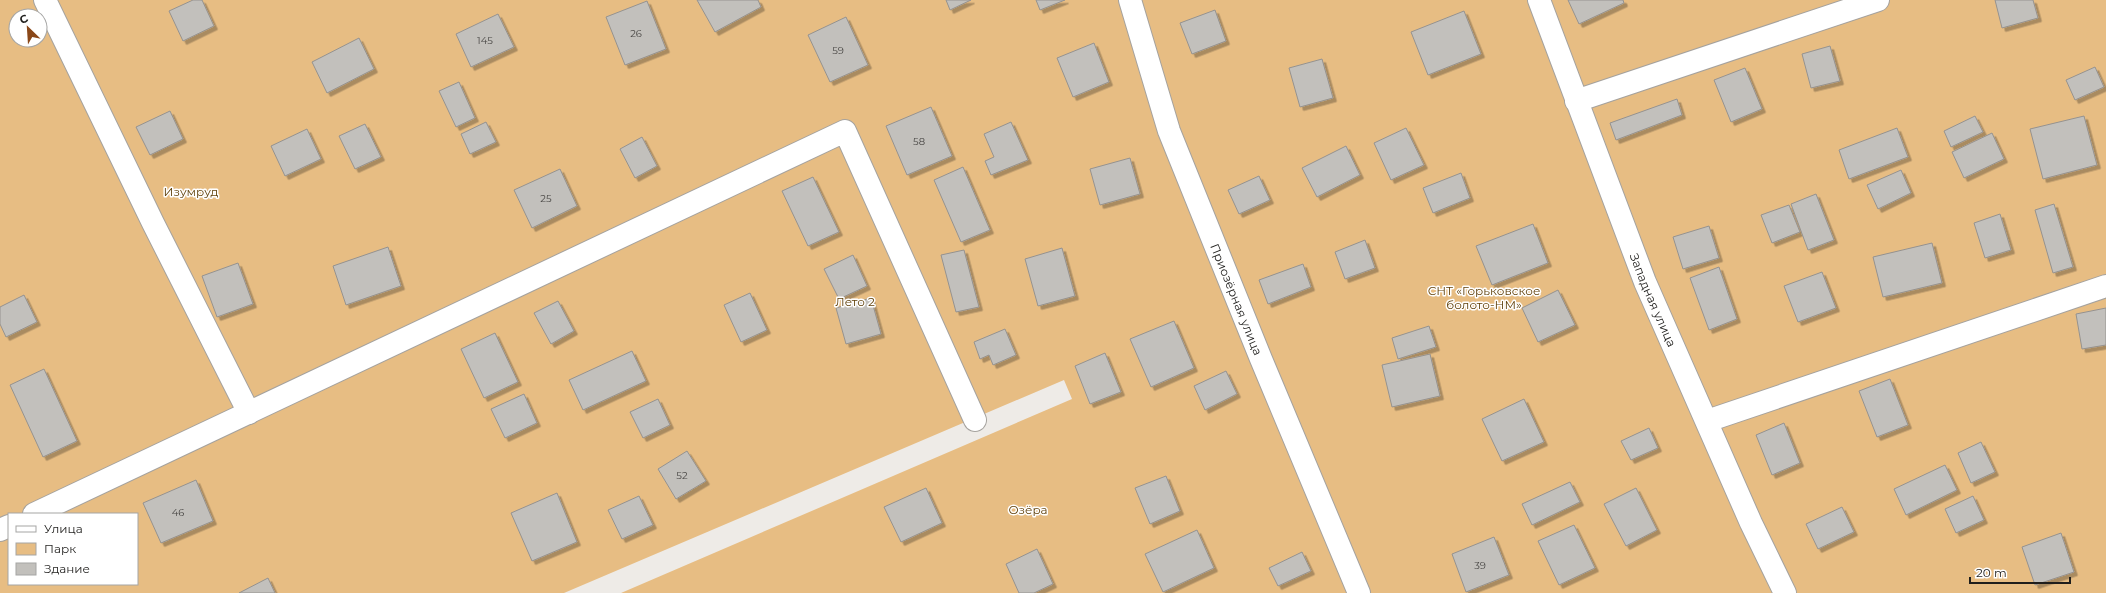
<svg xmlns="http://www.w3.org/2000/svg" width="2106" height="593" font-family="Montserrat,sans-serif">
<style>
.green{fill:#e7bd83;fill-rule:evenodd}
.building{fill:#c2c0bc;stroke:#95928f;filter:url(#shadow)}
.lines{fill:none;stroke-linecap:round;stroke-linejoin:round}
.minor-casing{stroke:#a5a29e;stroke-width:24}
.minor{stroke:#fff;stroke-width:22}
.labels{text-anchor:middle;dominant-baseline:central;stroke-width:3;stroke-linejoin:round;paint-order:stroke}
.number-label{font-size:10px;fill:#484644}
.park-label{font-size:12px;fill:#5f3f08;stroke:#fff}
.street-label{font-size:12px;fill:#1f1e1c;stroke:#fff}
</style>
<defs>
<filter id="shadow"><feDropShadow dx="3.5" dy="3.5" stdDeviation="0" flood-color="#0004"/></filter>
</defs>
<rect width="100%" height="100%" fill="#eeebe7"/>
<path class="green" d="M0,0h2106v593h-1485l451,-194 -8,-19 -500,213h-564zM16,16h24v24h-24zM9,514h128v70h-128z"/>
<g class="building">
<polygon points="193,0 202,0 214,26 183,41 169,11"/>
<polygon points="697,0 758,0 761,7 715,32"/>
<polygon points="946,0 971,0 950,10"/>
<polygon points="1036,0 1065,0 1040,10"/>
<polygon points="1568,0 1623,0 1624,3 1579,24"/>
<polygon points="1995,0 2033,0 2038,18 2002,28"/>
<polygon points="647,1 666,49 625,65 606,17"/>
<polygon points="1215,10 1226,41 1192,54 1180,23"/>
<polygon points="1464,11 1481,54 1428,75 1411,32"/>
<polygon points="498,14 514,47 471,67 456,34"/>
<polygon points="846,17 868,65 830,82 808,35"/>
<polygon points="359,38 374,69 327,93 312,62"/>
<polygon points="1094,43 1109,82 1073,97 1057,58"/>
<polygon points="1830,46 1840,81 1811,88 1802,54"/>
<polygon points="1322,59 1333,98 1300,107 1289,68"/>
<polygon points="2095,67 2104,87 2075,100 2066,80"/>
<polygon points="1745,68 1762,109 1731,122 1714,80"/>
<polygon points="459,82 475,118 456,127 439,91"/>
<polygon points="1677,99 1682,115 1616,140 1610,123"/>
<polygon points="931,107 952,156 907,175 886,126"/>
<polygon points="170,111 183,139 150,155 136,127"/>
<polygon points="1975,116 1983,132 1951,147 1944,131"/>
<polygon points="2084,116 2097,165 2043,179 2030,129"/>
<polygon points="486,122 496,142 470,154 461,134"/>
<polygon points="1011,122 1028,160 991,175 985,161 994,157 984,134"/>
<polygon points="365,124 381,157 355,169 339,136"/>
<polygon points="1406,128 1424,165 1391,180 1374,143"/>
<polygon points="1897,128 1908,157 1849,179 1839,150"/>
<polygon points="307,129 321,159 285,176 271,146"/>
<polygon points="1992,133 2004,159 1964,178 1952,152"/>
<polygon points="642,137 657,166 635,178 620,149"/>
<polygon points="1346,146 1360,175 1317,197 1302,168"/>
<polygon points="1130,158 1140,194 1100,205 1090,169"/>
<polygon points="963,167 990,230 961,242 934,180"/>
<polygon points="560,169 577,206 532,228 514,190"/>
<polygon points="1901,170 1911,193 1878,209 1867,185"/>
<polygon points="1461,173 1470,198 1433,213 1423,188"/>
<polygon points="1259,176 1270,200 1239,214 1228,190"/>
<polygon points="813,177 839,232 808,246 782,191"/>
<polygon points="1816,194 1834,240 1808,250 1791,204"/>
<polygon points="2054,204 2073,267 2053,273 2035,210"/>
<polygon points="1789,205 1800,232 1772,243 1761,215"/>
<polygon points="2000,214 2011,250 1985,258 1974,223"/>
<polygon points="1533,224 1548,263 1492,285 1476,246"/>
<polygon points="1709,226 1719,258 1683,269 1673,237"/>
<polygon points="1365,240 1375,268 1345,279 1335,252"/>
<polygon points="1932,243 1942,283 1883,297 1873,257"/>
<polygon points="388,247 401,286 346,305 333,266"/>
<polygon points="1062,248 1075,296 1038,306 1025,259"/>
<polygon points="964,250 979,307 956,312 941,255"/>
<polygon points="853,255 867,286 839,299 824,269"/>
<polygon points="238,263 253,304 217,317 202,276"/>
<polygon points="1303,264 1311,287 1268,304 1259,280"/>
<polygon points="1719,267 1737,319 1709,330 1690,278"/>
<polygon points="1822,272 1836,308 1798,322 1784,286"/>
<polygon points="1558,290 1575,325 1538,342 1522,308"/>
<polygon points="750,293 767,330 741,342 724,305"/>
<polygon points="24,295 37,322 6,337 0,324 0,307"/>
<polygon points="871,298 881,334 846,344 836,308"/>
<polygon points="558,301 574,331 551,344 534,313"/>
<polygon points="2106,308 2106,345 2082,349 2076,314"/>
<polygon points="1174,321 1194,368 1151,387 1130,339"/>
<polygon points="1429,326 1436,347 1398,359 1392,338"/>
<polygon points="1005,329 1016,355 993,365 989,355 980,359 974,342"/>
<polygon points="495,333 518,382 484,398 461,349"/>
<polygon points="632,351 646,381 583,410 569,380"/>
<polygon points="1105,353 1121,392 1090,404 1075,366"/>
<polygon points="1430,354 1440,396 1392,407 1382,365"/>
<polygon points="44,369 77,441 43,457 10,385"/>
<polygon points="1226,371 1237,394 1205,410 1194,386"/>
<polygon points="1890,379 1908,425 1877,437 1859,391"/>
<polygon points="524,394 537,423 505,438 491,409"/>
<polygon points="658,399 670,425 643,438 630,412"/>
<polygon points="1524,399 1544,442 1502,461 1482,419"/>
<polygon points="1784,423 1800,463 1772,475 1756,435"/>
<polygon points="1649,428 1658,448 1631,460 1621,441"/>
<polygon points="1981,442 1995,472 1971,483 1958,453"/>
<polygon points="687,451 706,481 676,499 658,469"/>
<polygon points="1945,465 1957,490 1906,515 1894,489"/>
<polygon points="1166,476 1180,511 1150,524 1135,488"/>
<polygon points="196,480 213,521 161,543 143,503"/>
<polygon points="1570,482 1580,502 1532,525 1522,504"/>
<polygon points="926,488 942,523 901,542 884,507"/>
<polygon points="1636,488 1657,530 1626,546 1604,504"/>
<polygon points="557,493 577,542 532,561 511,513"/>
<polygon points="639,496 653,525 622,539 608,510"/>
<polygon points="1973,496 1984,520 1956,533 1945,509"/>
<polygon points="1842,507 1854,532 1818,549 1806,524"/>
<polygon points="1574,525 1595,568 1559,585 1538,541"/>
<polygon points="1197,530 1214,568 1163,592 1145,554"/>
<polygon points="2061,533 2074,572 2035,585 2022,547"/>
<polygon points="1494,537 1509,575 1466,592 1452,554"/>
<polygon points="1037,549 1053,584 1034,593 1019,593 1006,564"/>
<polygon points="1302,552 1311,571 1278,586 1269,568"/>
<polygon points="268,578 275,593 239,593"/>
</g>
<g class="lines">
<defs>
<g id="minor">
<polyline points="45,0 153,223 249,413"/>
<path id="s1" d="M1130,0l39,131 92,228 98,234"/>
<path id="s2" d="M1539,0l106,282 106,241 34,70"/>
<polyline points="1576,101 1878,0"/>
<polyline points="1707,421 2106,286"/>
<polyline points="34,514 845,131 975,420"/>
<polyline points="0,530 9,526"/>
</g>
</defs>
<use href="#minor" class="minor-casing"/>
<use href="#minor" class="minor"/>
</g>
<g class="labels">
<g class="number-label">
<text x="636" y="33">26</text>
<text x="485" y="40">145</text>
<text x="838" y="50">59</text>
<text x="919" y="141">58</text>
<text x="546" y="198">25</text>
<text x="682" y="475">52</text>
<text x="178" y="512">46</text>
<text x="1480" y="565">39</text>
</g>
<g class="park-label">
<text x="191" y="191">Изумруд</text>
<text x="1484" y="290">СНТ «Горьковское<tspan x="1484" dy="14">болото-НМ»</tspan></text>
<text x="855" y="301">Лето 2</text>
<text x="1028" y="509">Озёра</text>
</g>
<g class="street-label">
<text stroke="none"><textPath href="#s1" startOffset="318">Приозёрная улица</textPath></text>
<text stroke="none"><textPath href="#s2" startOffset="321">Западная улица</textPath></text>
</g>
</g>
<rect x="8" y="513" width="130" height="72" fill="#ffffff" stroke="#a5a5a4"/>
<rect x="16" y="526" width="20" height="6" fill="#ffffff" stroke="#a5a5a4"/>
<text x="44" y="533" font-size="12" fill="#1f1e1c">Улица</text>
<rect x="16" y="543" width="20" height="12" fill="#e7bd83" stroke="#a5a5a4"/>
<text x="44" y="553" font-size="12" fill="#1f1e1c">Парк</text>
<rect x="16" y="563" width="20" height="12" fill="#c2c0bc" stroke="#a5a5a4"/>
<text x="44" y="573" font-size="12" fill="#1f1e1c">Здание</text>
<g transform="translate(28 28) rotate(335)"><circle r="19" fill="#ffffff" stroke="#a5a5a4"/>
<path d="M0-3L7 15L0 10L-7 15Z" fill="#8a4718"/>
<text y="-6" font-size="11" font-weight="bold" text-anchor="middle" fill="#1f1e1c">С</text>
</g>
<path d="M1970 577v6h100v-6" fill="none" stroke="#1f1e1c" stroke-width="2"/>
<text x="1976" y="577" font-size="12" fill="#1f1e1c" stroke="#ffffff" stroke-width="3" paint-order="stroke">20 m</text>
</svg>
